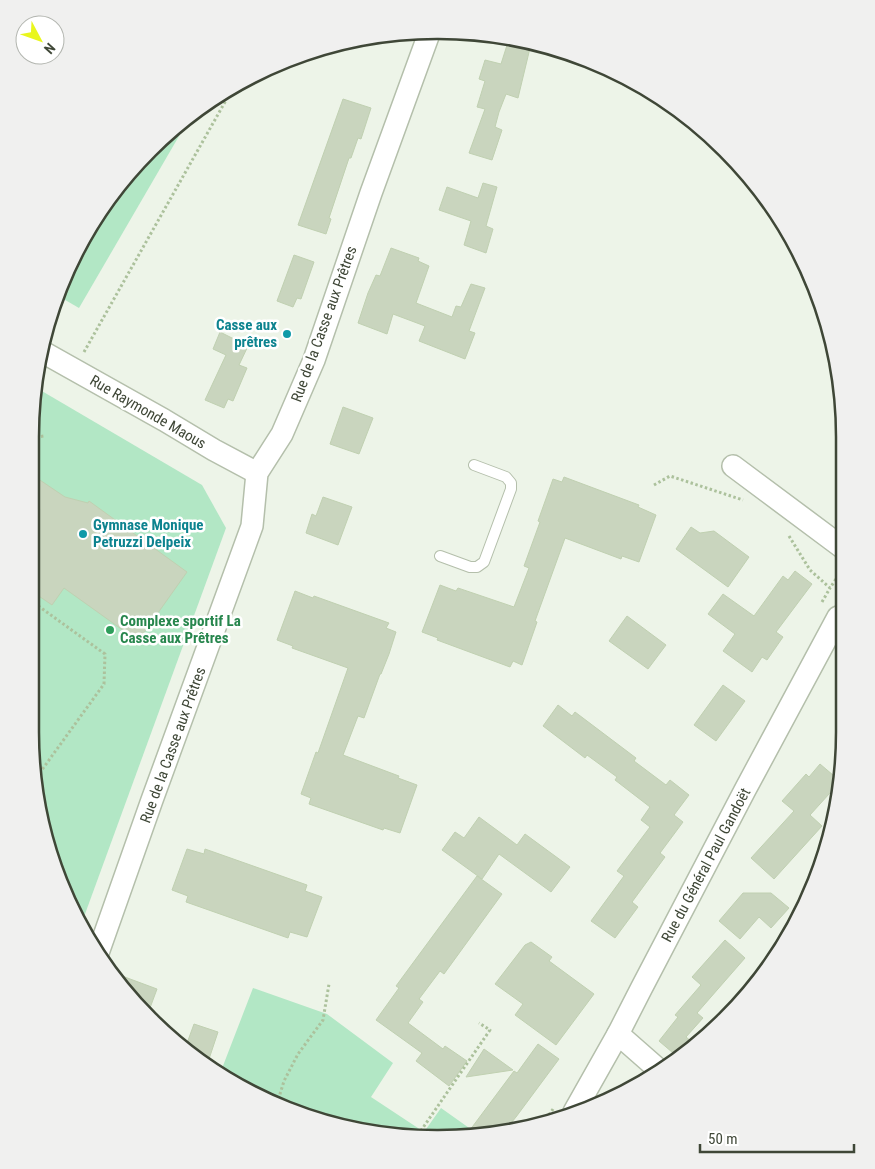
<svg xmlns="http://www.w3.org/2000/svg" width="875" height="1169" font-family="'Roboto Condensed',sans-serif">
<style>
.green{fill:#b2e7c5}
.building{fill:#c9d5be;stroke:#c0d0b1}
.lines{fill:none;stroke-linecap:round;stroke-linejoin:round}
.lane-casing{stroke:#b4bfab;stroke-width:12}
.street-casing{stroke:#b4bfab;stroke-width:24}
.path{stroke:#acc19c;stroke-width:3;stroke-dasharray:2.5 2.5;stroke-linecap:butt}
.lane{stroke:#fff;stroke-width:10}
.street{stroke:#fff;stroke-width:21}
.culture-dot{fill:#0f9aa8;stroke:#fff;stroke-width:2}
.leisure-dot{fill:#2e9e5b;stroke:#fff;stroke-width:2}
.labels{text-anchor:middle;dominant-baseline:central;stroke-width:5;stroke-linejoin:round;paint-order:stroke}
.street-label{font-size:15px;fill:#3f4737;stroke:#fff}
.culture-label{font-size:15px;font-weight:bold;fill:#0d838f;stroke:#fff;text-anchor:end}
.leisure-label{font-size:15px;font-weight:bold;fill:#27864d;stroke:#fff;text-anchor:start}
.rim{fill:none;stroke:#3f4737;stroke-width:2.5}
</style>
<rect width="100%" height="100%" fill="#edf4e8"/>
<g class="green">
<polygon points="193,112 79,308 60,297 99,211 190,114"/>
<polygon points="35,387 202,485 226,528 81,925 44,837 30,731 31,411"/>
<polygon points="253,988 327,1014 393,1063 371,1097 424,1132 441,1108 479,1135 464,1138 358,1131 257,1097 221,1071"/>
</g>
<g class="building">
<polygon points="508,42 530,48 518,98 506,94 499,112 495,127 502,130 492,160 469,153 485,109 477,107 485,81 479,79 485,60 501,64"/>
<polygon points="343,99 371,108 361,139 358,138 351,158 349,158 329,218 331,219 326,234 298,225"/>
<polygon points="483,183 497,187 486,226 493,229 486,253 464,245 471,221 439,210 447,187 478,198"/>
<polygon points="391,248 419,258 418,261 429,266 416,303 452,317 456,306 461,307 471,284 485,288 469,331 475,333 465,359 419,341 425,326 393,314 387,334 358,323 368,293 376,275 380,276"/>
<polygon points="294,255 314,262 301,299 297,298 293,307 277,301"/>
<polygon points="220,332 248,346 239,365 247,368 233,401 228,399 224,408 205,400 226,355 213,349"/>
<polygon points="343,407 373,418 359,454 330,444"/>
<polygon points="31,474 65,497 88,503 89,501 187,572 138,641 64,588 52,605 30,590 30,579 38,568 30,563"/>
<polygon points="564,477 639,505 638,507 656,515 639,562 622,556 621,559 565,538 535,621 537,622 522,665 513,661 510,667 437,640 438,638 422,632 440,585 456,591 458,588 514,607 529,568 524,566 540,522 538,521 553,479 562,482"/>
<polygon points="323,497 352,507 338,545 306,533 312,514 316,516"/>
<polygon points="691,527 700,533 714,531 749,557 728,587 676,549"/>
<polygon points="795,571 812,584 776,632 783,637 767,660 762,657 752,672 723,651 735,634 708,614 723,594 754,616 783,576 788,580"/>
<polygon points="295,591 313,598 314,596 389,623 386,628 396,632 389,654 381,674 380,674 364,718 358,716 343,755 399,776 398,778 417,785 400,833 384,828 383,830 309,804 311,798 301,794 316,752 318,753 348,668 292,648 293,646 277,640"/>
<polygon points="627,616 666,645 648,669 609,641"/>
<polygon points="723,685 745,701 716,741 694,725"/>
<polygon points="558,705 572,716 575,712 636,758 634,761 666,785 670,780 689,795 674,815 683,822 660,853 665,857 632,902 638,907 615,938 591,921 624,876 617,871 650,827 641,820 650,807 615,780 617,777 587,755 585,758 543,726"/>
<polygon points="820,764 840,781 839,783 810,815 822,826 774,879 751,858 794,811 782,801 806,774 809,777"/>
<polygon points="479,817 517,845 525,834 570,867 551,892 499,854 482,879 442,850 455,832 464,838"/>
<polygon points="187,849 204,854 205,849 307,885 305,891 322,897 307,937 290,932 288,938 186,902 188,896 172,890"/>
<polygon points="477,876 502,894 444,974 440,971 419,999 423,1002 408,1023 443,1049 445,1046 467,1061 449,1086 416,1061 422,1053 376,1020 399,988 396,986"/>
<polygon points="743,893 771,893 789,908 771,928 759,917 740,939 719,921"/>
<polygon points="725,940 745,958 697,1013 703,1018 686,1037 692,1042 679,1058 659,1041 678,1017 675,1015 701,985 692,977"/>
<polygon points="531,942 552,957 549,961 594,994 556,1045 515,1015 523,1004 495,984 525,945"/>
<polygon points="114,973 157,989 147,1016"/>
<polygon points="194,1024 218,1032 208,1062 186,1046"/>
<polygon points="538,1044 559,1059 516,1117 507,1128 464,1138 514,1071 517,1073"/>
<polygon points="484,1049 513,1070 466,1077"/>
</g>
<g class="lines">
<defs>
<polyline id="lane" points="440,556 470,567 477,567 484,562 511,489 511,483 506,477 474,465"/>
<g id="street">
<polyline points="41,351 164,420 214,450 257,473"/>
<polyline points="733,466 843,548"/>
<polyline points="98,953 152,800 252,526 257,473 282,434 314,360 371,193 430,31"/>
<polyline points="618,1034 659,1070"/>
<polyline points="574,1112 618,1034 641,989 745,790 838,617"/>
</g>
</defs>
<use href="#lane" class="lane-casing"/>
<use href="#street" class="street-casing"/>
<g class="path">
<polyline points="84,352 234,86"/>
<polyline points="31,438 44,436"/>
<polyline points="654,485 670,476 743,500"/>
<polyline points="789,536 810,570 830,588 838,576 843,574"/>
<polyline points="30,600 105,654 104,684 36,778"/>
<polyline points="822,602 830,588"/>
<polyline points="277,1104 284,1081 298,1054 323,1020 329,984"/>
<polyline points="546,1119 553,1109"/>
<polyline points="418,1135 490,1030 479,1023"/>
</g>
<use href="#lane" class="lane"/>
<use href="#street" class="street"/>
</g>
<g class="culture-dot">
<circle cx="287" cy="334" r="5"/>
<circle cx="83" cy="534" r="5"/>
</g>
<circle class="leisure-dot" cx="110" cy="630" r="5"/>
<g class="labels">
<g class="street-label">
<text transform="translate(324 324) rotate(-70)">Rue de la Casse aux Prêtres</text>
<text transform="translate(148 412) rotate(30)">Rue Raymonde Maous</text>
<text transform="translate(173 745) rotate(-70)">Rue de la Casse aux Prêtres</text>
<text transform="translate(706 865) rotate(-62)">Rue du Général Paul Gandoët</text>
</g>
<g class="culture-label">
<text x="277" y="325">Casse aux<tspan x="277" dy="17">prêtres</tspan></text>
<text x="93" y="525" text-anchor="start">Gymnase Monique<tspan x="93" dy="17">Petruzzi Delpeix</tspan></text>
</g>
<g class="leisure-label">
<text x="120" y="621">Complexe sportif La<tspan x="120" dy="17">Casse aux Prêtres</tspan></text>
</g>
</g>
<path d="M0 0H875V1169H0ZM437 39H438A398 398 0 0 1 836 437V732A398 398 0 0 1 438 1130H437A398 398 0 0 1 39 732V437A398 398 0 0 1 437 39Z" fill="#f0f0ef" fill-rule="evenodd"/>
<path class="rim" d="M437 39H438A398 398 0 0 1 836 437V732A398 398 0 0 1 438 1130H437A398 398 0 0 1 39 732V437A398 398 0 0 1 437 39Z"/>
<g transform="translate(40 40) rotate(131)"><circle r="24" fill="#ffffff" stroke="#b2b5af"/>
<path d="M0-4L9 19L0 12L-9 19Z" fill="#e9f61d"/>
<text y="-8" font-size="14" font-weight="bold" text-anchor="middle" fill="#3f4737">N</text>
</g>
<path d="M700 1144v8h154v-8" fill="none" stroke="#3f4737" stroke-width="2.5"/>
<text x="708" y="1144" font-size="15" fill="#3f4737" stroke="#ffffff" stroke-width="4" paint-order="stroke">50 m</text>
</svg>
